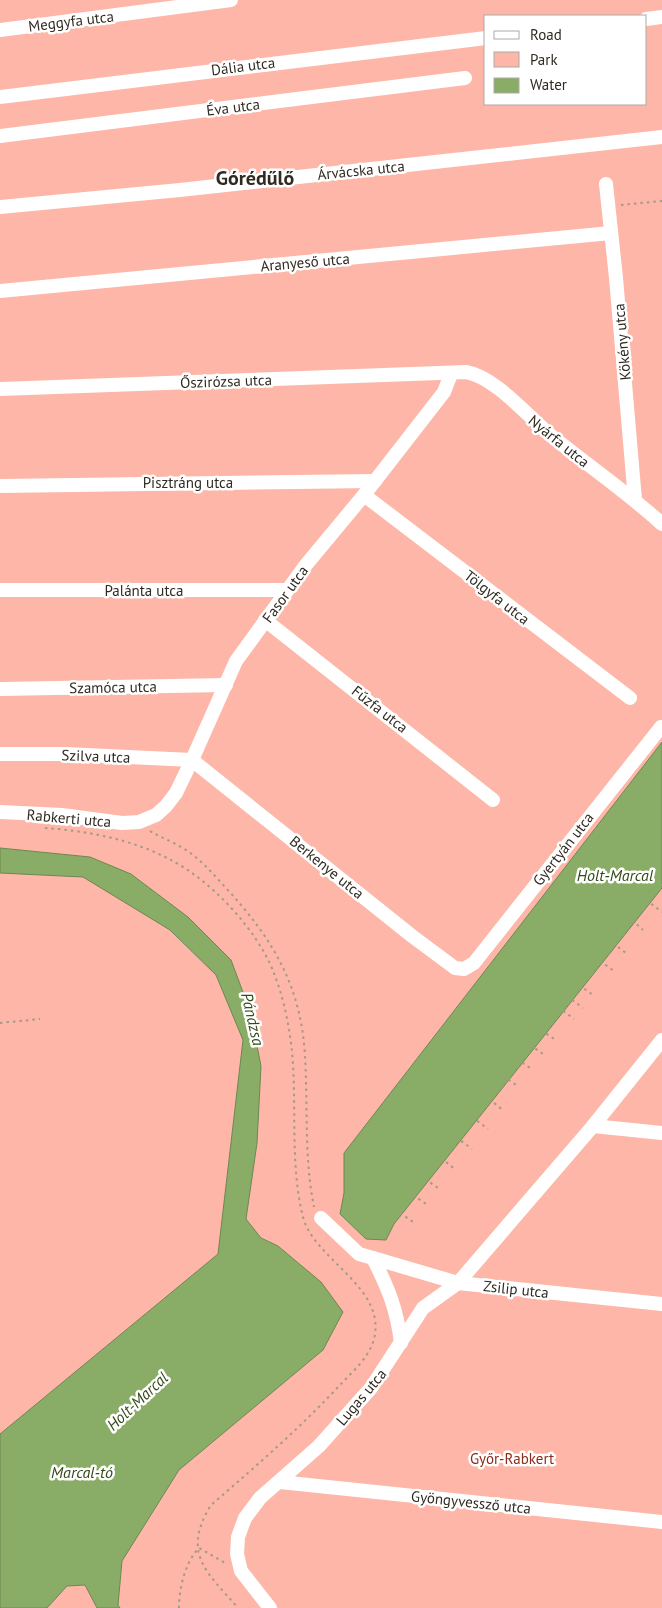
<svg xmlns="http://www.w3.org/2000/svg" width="662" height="1608" font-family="'PT Sans',sans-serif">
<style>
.green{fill:#fdb6a7;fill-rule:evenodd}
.water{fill:#89ad66;stroke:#6e8651}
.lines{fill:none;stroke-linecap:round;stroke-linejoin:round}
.path{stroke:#a49a86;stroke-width:2;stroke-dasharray:2.5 4;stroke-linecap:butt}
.minor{stroke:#fff;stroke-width:14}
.labels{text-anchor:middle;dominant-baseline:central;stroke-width:5;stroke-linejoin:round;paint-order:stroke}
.street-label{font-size:15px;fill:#302b21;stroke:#fff}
.park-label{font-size:15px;fill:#8d2b1a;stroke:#fff}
.water-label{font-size:16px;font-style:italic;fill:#334b18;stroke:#fff}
.district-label{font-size:20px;font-weight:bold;fill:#302b21;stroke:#fff}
</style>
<rect width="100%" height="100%" fill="#fbecd2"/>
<g class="green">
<path d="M0,0h662v742l-318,411v40l-4,20 46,27 8,-16 268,-336v720h-542l-2,-3 4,-44 57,-91 144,-120 -2,-68 -43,-36 -17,-8 -15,-19 11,-76 4,-77 -30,-106 -43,-43 -57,-43 -41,-17 -90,-9zM486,16h160v88h-160z"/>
<polygon points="0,873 83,876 170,930 216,975 243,1040 218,1254 0,1434"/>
<polygon points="85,1585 97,1608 47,1608 67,1586"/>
</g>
<g class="water">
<polygon points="662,742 662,888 394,1224 386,1240 366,1239 340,1214 344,1193 344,1153"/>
<polygon points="0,848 90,857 131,874 188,917 231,960 250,1011 261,1066 257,1143 246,1219 261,1238 278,1246 321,1282 343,1312 323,1350 179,1470 122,1561 118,1605 120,1608 97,1608 85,1585 67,1586 47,1608 0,1608 0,1434 218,1254 243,1040 216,975 170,930 83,877 0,873"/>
</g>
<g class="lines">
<g class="path">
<polyline points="621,205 662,201"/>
<path d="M45,828c42,3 86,11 124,31 42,21 90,72 106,117 8,21 13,44 16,67 7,56 -2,119 12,174 11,43 84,70 71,122 -5,19 -22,33 -35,47 -40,43 -84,81 -128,119 -30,49 -4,67 27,103"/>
<path d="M150,831c10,6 21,10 31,16 18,10 31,26 45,41 46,50 75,97 79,168 3,50 -1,102 9,151"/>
<polyline points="661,885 662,885"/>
<polyline points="646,900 662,912"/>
<polyline points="632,920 643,930"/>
<polyline points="613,943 627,954"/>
<polyline points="600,961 614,971"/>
<polyline points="579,985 593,995"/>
<polyline points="567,996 583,1008"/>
<polyline points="558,1007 574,1019"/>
<polyline points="0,1023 40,1019"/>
<polyline points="541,1030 557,1041"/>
<polyline points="530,1045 546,1056"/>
<polyline points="517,1059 533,1070"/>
<polyline points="503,1076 519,1087"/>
<polyline points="489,1099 504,1111"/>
<polyline points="472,1117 488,1129"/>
<polyline points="456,1137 472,1149"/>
<polyline points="441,1158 456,1170"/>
<polyline points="425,1179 441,1190"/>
<polyline points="413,1195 429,1206"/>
<polyline points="400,1213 416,1224"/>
<path d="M179,1608c0,-19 6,-46 20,-60l26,15"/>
</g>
<g class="minor">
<polyline points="646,19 662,17"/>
<polyline points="0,30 231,0"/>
<polyline points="0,97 486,38"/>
<polyline points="0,136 465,78"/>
<polyline points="606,184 616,278 635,500"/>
<polyline points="0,207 180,190 662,137"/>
<polyline points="0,291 611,233"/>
<path d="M0,389l466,-17c30,5 64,47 88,66 36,29 74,55 108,86"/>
<polyline points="0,486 375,481"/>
<polyline points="364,495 630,698"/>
<polyline points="0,590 287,590"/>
<polyline points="265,620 493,800"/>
<polyline points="0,689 226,685"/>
<polyline points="0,754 65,754 192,760 412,936 455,968 464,969 474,963 661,727"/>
<polyline points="0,812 62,815 122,823 139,822 156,815 166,806 176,793 192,760 236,661 305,566 364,495 444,392 451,374"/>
<polyline points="593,1126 662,1133"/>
<path d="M321,1218l38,36 14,4c15,30 24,51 28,85"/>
<polyline points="373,1258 458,1283 662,1304"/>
<polyline points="280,1482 662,1522"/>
<polyline points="270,1608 241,1571 237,1554 238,1537 245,1518 260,1498 319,1446 371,1388 423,1308 458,1283 593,1126 662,1040"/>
</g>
</g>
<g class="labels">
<g class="street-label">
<text transform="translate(71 21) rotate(-7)">Meggyfa utca</text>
<text transform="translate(243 66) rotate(-7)">Dália utca</text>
<text transform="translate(233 107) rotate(-7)">Éva utca</text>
<text transform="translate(361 170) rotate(-6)">Árvácska utca</text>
<text transform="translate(305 262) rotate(-5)">Aranyeső utca</text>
<text transform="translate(622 342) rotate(-95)">Kökény utca</text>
<text transform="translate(226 381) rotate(-2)">Őszirózsa utca</text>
<text transform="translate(559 441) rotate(39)">Nyárfa utca</text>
<text x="188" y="482">Pisztráng utca</text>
<text x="144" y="590">Palánta utca</text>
<text transform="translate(285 594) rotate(-54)">Fasor utca</text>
<text transform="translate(497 597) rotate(38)">Tölgyfa utca</text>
<text transform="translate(113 687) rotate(-1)">Szamóca utca</text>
<text transform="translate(380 709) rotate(38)">Fűzfa utca</text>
<text transform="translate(96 756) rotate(2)">Szilva utca</text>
<text transform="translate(69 818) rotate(5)">Rabkerti utca</text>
<text transform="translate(563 849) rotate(-52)">Gyertyán utca</text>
<text transform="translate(327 867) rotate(39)">Berkenye utca</text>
<text transform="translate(516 1289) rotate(6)">Zsilip utca</text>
<text transform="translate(361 1397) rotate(-50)">Lugas utca</text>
<text transform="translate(471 1502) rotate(6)">Gyöngyvessző utca</text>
</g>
<g class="park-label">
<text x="512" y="1458">Győr-Rabkert</text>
</g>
<g class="water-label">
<text x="615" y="875">Holt-Marcal</text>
<text transform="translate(253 1019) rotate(77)">Pándzsa</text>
<text transform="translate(137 1401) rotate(-43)">Holt-Marcal</text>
<text x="82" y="1472">Marcal-tó</text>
</g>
<g class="district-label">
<text x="255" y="178">Górédűlő</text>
</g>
</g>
<rect x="484" y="15" width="162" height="90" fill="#ffffff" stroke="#acaaa6"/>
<rect x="494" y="31" width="25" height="8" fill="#ffffff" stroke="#acaaa6"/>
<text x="530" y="40" font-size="15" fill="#302b21">Road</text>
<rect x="494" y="52" width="25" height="15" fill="#fdb6a7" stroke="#acaaa6"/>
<text x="530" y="65" font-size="15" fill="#302b21">Park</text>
<rect x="494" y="78" width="25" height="15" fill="#89ad66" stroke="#acaaa6"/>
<text x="530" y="90" font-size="15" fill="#302b21">Water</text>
</svg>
